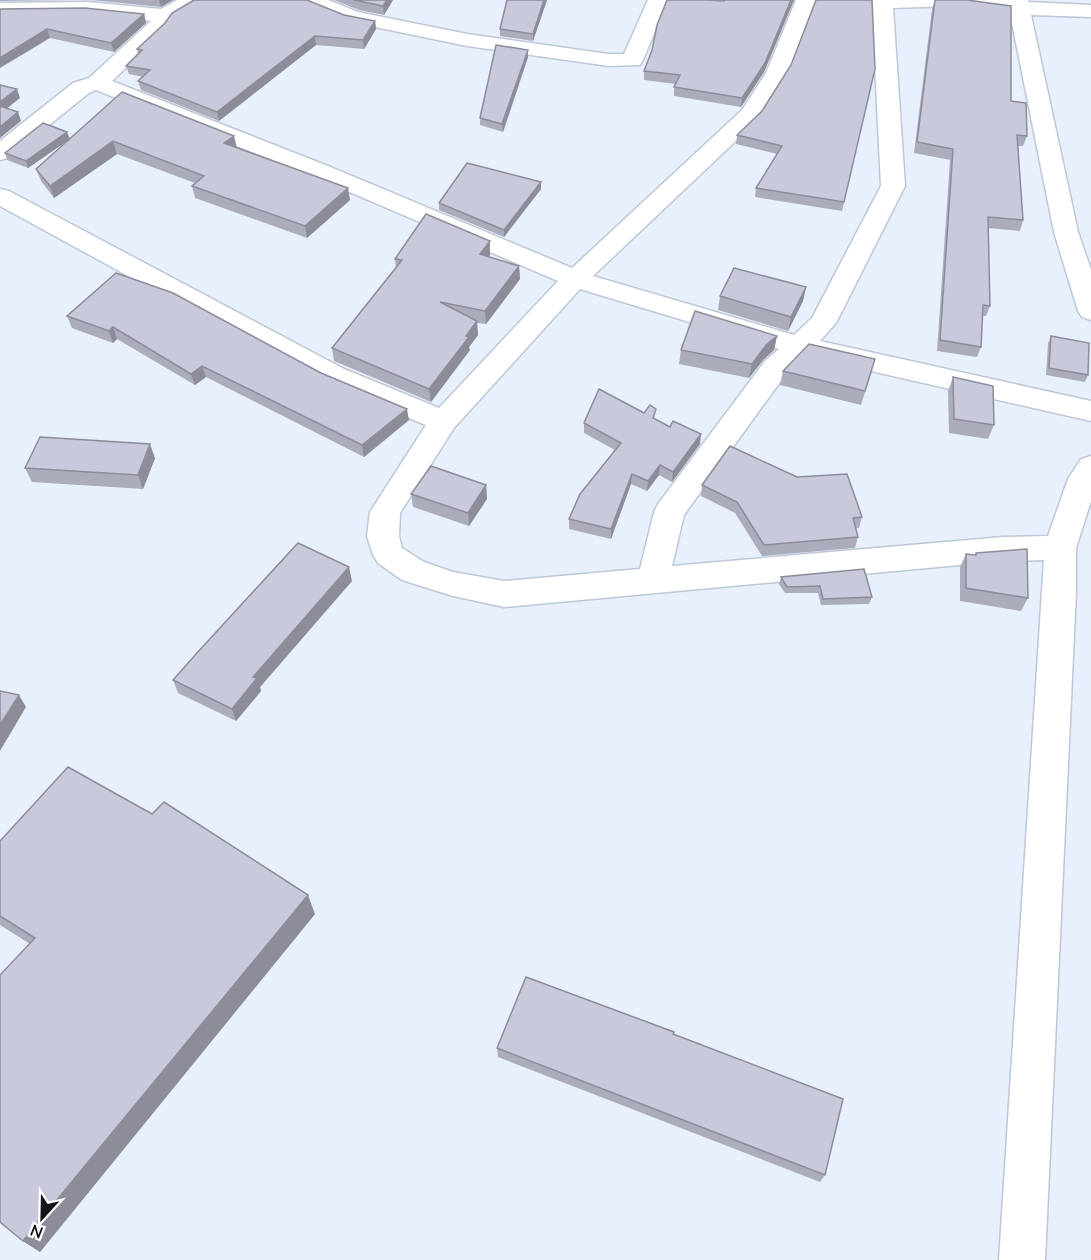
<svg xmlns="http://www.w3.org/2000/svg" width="1091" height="1260" font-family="'Nunito Sans',sans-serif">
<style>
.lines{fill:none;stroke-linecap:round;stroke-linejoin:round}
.street-casing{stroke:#bdc7d6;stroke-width:3}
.street{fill:#fff;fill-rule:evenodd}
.wall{fill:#acadbc}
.shaded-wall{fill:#8c8d99}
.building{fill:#c8c9db;stroke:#8c8d99;stroke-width:1.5}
</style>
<rect width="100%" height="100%" fill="#e8f0fd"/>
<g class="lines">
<defs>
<g id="street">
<path d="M177,0h25l-3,4 -27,16 -6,10 -54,51 216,85 244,102 170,-158 24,-37 30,-73h20l-28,73 -29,46 -166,157 201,59 18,-17 69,-132 -9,-180 -6,-2 -3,-4h165l1,2 62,3v12l-60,-2 47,217 13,38v50l-9,-3 -4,-6 -24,-79 -44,-219 -58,-7 -59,2 12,178 -69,137 -16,18 271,60v20l-286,-65 -20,19 -101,140 -12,51 331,-29 45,-1 20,-57 13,-20 10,-3v45l-15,47v44l-31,668h-46l45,-700 -41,1 -499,46 -51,-11 -51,-16 -24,-17 -5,-8 -6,-19 3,-24 56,-87 -102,-42 -324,-177v-17l9,2 335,178 95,39 119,-127 -246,-105 -216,-86 -7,3 -81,65 -8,2v-19l73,-58 16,-5 62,-57 -63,-7 -88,1v-12l88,-1 73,7zM580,289l199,60 -14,12 -107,143 -4,8 -14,57 -136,12 -51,-9 -29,-10 -22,-14 -3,-12 1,-23 54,-85z"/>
<polygon points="300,0 328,0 358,12 467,34 609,54 624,54 648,0 668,0 643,60 640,65 609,66 467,46 346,21 303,4"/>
</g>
</defs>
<use href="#street" class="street-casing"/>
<use href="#street" class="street"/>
</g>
<g class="wall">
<polygon points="0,0 74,0 0,1"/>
<polygon points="91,0 173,0 161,7"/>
<polygon points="334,0 393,0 384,15 359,10"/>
<polygon points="507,0 547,0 533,41 500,36 500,29"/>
<polygon points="723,0 794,0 764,72 741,107 674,96 674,87 676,84 644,80 644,71 723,1"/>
<polygon points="935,0 1011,101 1027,136 1023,146 1018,146 1023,220 1020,231 988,228 990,306 986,316 982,316 981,347 977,357 937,351 950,160 914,153 932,9"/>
<polygon points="0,9 144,14 146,23 114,52 50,38"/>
<polygon points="344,15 375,21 376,29 364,49 316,45 219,121 141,90 138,81 143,77 129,74 126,66 138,54 137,49"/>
<polygon points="528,50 528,57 503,132 480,125 480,118"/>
<polygon points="791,65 875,69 842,211 755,197 756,188 777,154 736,144 737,135 762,111"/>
<polygon points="70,139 237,148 350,200 307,238 195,198 192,186 195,183 117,154 54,198 41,181 36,169 68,140 28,168 7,160 5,153"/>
<polygon points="541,189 504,237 439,210 439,203"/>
<polygon points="490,255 489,257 519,266 520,279 486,324 477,323 478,335 469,347 470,350 431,402 334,361 332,348 396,269 395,259"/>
<polygon points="116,273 409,420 364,457 206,377 195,385 117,339 113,343 72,328 67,316"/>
<polygon points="806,287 803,301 788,331 718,310 720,296"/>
<polygon points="777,336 774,350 763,360 749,378 679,364 681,350"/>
<polygon points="1051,336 1088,375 1085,382 1046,375 1048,343"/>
<polygon points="783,371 871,373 861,405 780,385"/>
<polygon points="953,377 994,425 988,439 949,433 948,391"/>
<polygon points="655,419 700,444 672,482 659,475 647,491 631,484 611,539 569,529 569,519 615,450 584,433 584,423"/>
<polygon points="155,458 143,489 32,482 25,468"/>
<polygon points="486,485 487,499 469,526 413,507 411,494"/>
<polygon points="702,485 862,517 859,528 856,528 858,537 855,548 762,556 735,513 701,496"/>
<polygon points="976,553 1028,598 1021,611 960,601 960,567 966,554 975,555"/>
<polygon points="781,577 872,597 869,604 821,605 818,593 785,593 779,584"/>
<polygon points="352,581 260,687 261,691 236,721 178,693 173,680"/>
<polygon points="0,841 315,914 40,1252 23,1241 30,944 0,925"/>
<polygon points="673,1034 825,1175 820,1182 498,1057 497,1048"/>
</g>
<g class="shaded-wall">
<polygon points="159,0 173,0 161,7"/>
<polygon points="387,0 393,0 384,15 383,6"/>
<polygon points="544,0 547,0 533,41 533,34"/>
<polygon points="791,0 794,0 764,72 741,107 742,98"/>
<polygon points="144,14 146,23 114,52 111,43"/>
<polygon points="375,21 376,29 364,49 363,40"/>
<polygon points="47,29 50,38 0,68 0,58"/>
<polygon points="315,36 316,45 219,121 217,112"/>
<polygon points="528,50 528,57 503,132 502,124"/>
<polygon points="17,89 20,98 0,114 0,102"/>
<polygon points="18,112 21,121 0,138 0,127"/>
<polygon points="67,132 70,139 28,168 26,161"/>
<polygon points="234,136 237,148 224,143"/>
<polygon points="113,141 117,154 54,198 50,186"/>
<polygon points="541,182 541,189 504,237 504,230"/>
<polygon points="348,188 350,200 307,238 305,226"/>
<polygon points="490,241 490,255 480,268 480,254"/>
<polygon points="519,266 520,279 486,324 485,311"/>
<polygon points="806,287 803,301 788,331 791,317"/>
<polygon points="477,321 478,335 469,347 470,350 431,402 429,389"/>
<polygon points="113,327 117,339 113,343 109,331"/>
<polygon points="777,336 774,350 763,360 749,378 752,364 766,345"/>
<polygon points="202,366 206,377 195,385 191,374"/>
<polygon points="407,409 409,420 364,457 362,445"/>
<polygon points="701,434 700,444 672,482 673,472"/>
<polygon points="150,444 155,458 143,489 138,475"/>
<polygon points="660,465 659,475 647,491 648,481"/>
<polygon points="632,474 631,484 611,539 611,529"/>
<polygon points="486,485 487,499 469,526 468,513"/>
<polygon points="349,567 352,581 260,687 261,691 236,721 232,709 253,677"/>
<polygon points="19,695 26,707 0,751 0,725"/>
<polygon points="308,895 315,914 40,1252 23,1241"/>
</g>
<g class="building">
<polygon points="194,0 307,0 344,15 375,21 363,40 315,36 217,112 138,81 150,70 126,66 142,50 137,49 165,23 172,13"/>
<polygon points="354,0 387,0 383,6"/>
<polygon points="507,0 544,0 533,34 500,29"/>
<polygon points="667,0 708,0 724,1 724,0 791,0 765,63 742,98 674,87 680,75 644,71 652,50 657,25"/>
<polygon points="816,0 872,0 875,69 844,202 756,188 782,146 737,135 762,111 791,65"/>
<polygon points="935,0 967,0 1011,6 1011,101 1026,103 1027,136 1017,135 1023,220 988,217 990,306 983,305 981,347 940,340 953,149 917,142"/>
<polygon points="85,8 144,14 111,43 47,29 0,58 0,9"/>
<polygon points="496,45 528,50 502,124 480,118"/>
<polygon points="0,85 17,89 0,102"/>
<polygon points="122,92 234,136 224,143 348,188 305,226 192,186 204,176 113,141 50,186 36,169"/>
<polygon points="0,106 18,112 0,127"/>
<polygon points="43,123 67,132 26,161 5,153"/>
<polygon points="467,163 541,182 504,230 439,203"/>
<polygon points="426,214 490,241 480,254 519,266 485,311 440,302 477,321 466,336 469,337 429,389 332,348 402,260 395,259"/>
<polygon points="734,268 806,287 791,317 720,296"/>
<polygon points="116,273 173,293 321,373 407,409 362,445 202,366 191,374 113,327 109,331 67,316"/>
<polygon points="695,311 777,336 766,345 752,364 681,350"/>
<polygon points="1051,336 1089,343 1088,375 1049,368"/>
<polygon points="809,344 875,359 865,391 783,371"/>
<polygon points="953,377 993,386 994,425 954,419"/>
<polygon points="599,389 644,413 650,405 656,409 653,418 670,427 673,421 701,434 673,472 660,465 648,481 632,474 611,529 569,519 580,494 621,443 584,423"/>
<polygon points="40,437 150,444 138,475 25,468"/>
<polygon points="730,446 797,477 847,474 862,517 853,518 858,537 764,545 737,502 702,485"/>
<polygon points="431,466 486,485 468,513 411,494"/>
<polygon points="298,543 349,567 253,677 257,678 232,709 173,680 196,654"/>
<polygon points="1027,549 1028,598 966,588 966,554 976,555 976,553"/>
<polygon points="864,569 872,597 823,599 820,586 787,587 781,577"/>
<polygon points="0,691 19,695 0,725"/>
<polygon points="68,767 152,814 164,802 308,895 23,1241 0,1222 0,975 35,938 0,916 0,841"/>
<polygon points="526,977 674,1032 673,1034 843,1099 825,1175 497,1048"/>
</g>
<g transform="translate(42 1218) rotate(202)" stroke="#ffffff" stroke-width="4.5" paint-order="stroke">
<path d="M0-4.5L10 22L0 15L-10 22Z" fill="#111419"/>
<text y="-9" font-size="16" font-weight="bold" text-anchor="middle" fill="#111419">N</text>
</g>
</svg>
